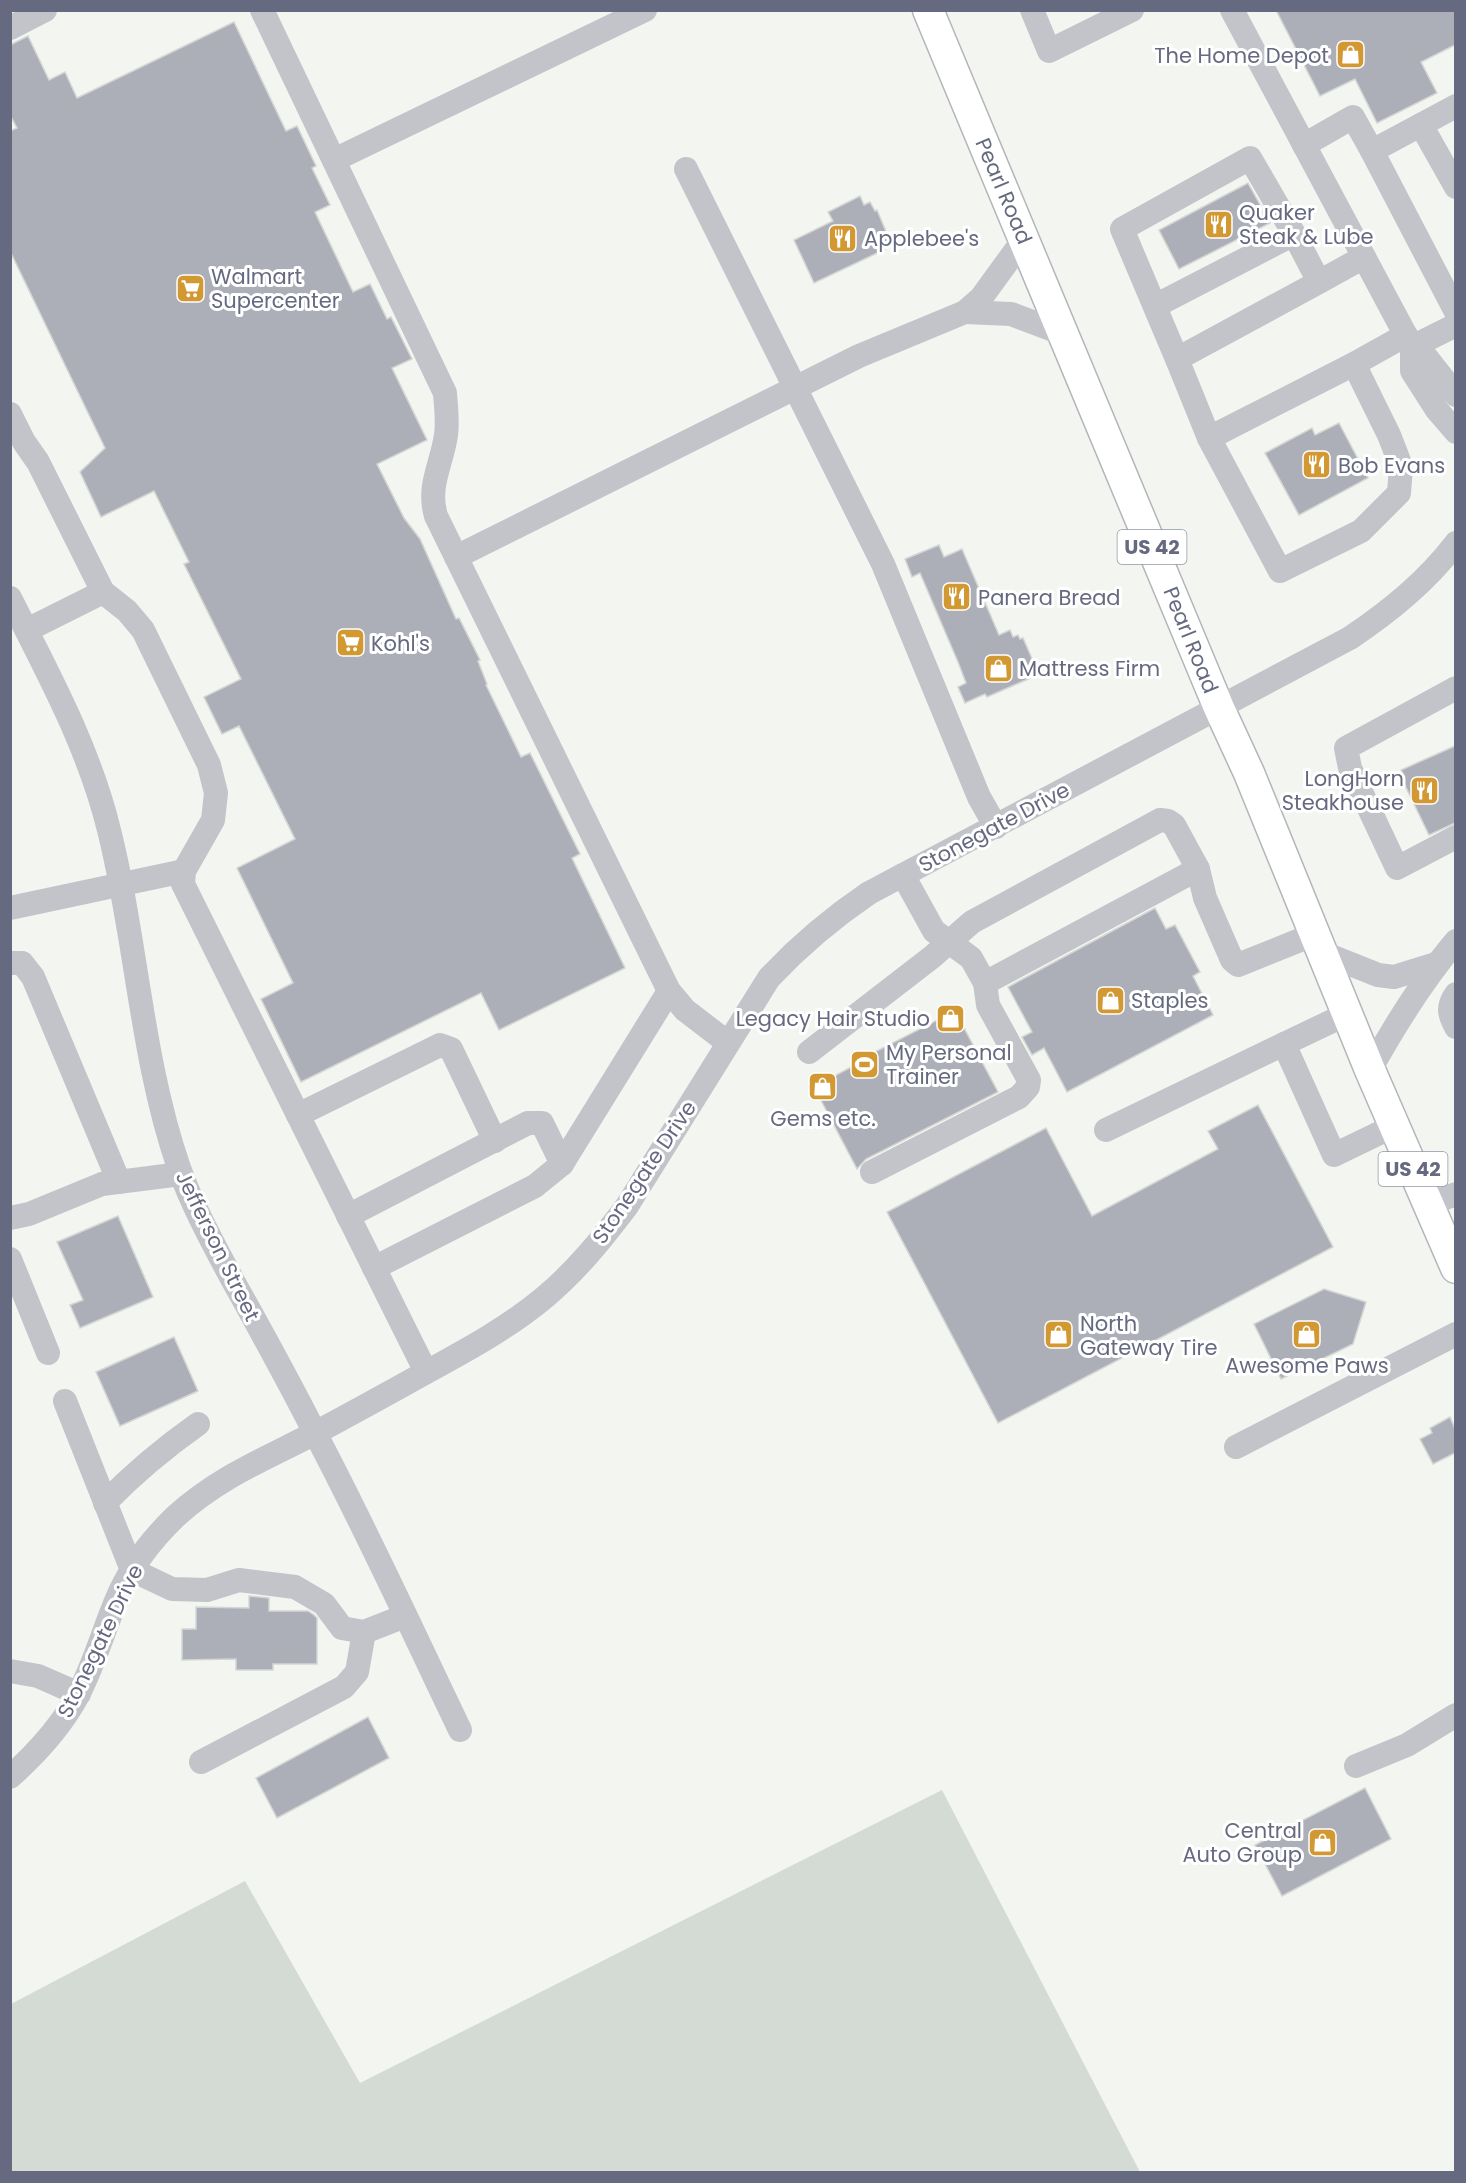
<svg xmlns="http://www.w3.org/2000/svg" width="1466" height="2183" font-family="Poppins,sans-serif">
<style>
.green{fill:#d3dbd4}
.building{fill:#adafb8;stroke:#d5d6d4;stroke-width:1.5}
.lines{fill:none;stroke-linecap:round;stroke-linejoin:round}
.major-casing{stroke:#b4b5ba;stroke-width:33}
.minor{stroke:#c3c4c9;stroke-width:24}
.major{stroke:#fff;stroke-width:30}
.labels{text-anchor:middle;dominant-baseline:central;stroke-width:6;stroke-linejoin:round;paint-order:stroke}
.shield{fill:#fff;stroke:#9497a6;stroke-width:1.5}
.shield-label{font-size:20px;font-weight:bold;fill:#666a80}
.poi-label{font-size:21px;fill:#666a80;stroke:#fff;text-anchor:start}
.street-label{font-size:21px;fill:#666a80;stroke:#fff}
</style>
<rect width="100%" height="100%" fill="#f3f5f1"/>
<polygon class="green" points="942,1790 1140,2172 11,2172 11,2004 245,1881 360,2083"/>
<g class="building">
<polygon points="1276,10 1455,10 1455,45 1421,62 1437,93 1377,123 1355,79 1320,96"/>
<polygon points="234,22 286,131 297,126 316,166 312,168 330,205 315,212 353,292 370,284 387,319 391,317 412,359 392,368 427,440 377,464 404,518 420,539 456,619 459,618 480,660 478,661 487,684 486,685 521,757 530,753 580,854 572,858 625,968 499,1030 481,993 301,1082 261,999 293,983 237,868 295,839 239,726 222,734 204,697 241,679 184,564 189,562 154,491 101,517 80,472 105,448 10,251 10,131 17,128 10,115 10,45 28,36 49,80 65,72 77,98"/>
<polygon points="1248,183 1270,223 1179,269 1159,230"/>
<polygon points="860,196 864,205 870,202 875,211 877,210 892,246 814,283 794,240 833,221 828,212"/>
<polygon points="1339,423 1368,478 1299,515 1265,453 1312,428 1315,435"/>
<polygon points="939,545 944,557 962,549 999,635 1010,630 1013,637 1018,635 1020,639 1023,638 1037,670 1033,671 1035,676 987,697 985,694 965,703 958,687 966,683 958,662 920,573 912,577 905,559"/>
<polygon points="1455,746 1455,823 1429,835 1399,773 1402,772 1401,770"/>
<polygon points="1155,908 1166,929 1175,925 1200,972 1193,976 1213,1015 1067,1092 1044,1048 1032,1055 1022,1037 1032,1032 1008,987"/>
<polygon points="955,1011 998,1092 866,1159 857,1169 814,1087 868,1058 867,1056"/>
<polygon points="1258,1105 1333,1247 998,1423 887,1212 1046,1128 1092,1216 1218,1149 1208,1131"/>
<polygon points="118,1216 153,1297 80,1328 70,1305 83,1300 57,1242"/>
<polygon points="1324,1289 1366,1302 1353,1344 1281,1379 1254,1324"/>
<polygon points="174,1337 198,1391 120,1426 96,1372"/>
<polygon points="1450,1417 1455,1429 1455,1453 1433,1464 1420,1439 1432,1433 1430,1428"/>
<polygon points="249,1596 269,1598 269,1611 308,1611 314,1615 317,1618 317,1664 273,1664 273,1670 236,1670 236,1659 182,1660 182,1629 196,1629 196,1607 249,1608"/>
<polygon points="368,1717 389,1758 277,1818 256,1778"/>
<polygon points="1365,1788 1391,1839 1282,1896 1255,1845"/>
</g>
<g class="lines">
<defs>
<polyline id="major" points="928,10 1219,708 1249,773 1370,1070 1456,1268"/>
</defs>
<use href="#major" class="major-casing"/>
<g class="minor">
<path d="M262,10l183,383c1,14 3,28 1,42 -4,29 -19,51 -10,81l233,475 16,19 43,33"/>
<polyline points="1032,10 1049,51 1132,10"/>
<polyline points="1232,10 1412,347 1456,325"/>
<polyline points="10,28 45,10"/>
<polyline points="1421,125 1456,187"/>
<polyline points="1304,145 1353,117 1372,151 1456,106"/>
<polyline points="1372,151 1456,312"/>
<polyline points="334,160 645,10"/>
<polyline points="686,169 883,564 979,797 996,827"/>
<polyline points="1319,282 1177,359 1122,229 1250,158 1294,234 1319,282 1364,257"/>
<polyline points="1155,306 1294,234"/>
<polyline points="965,312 1011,314 1064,334"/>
<polyline points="1412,347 1412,371 1437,410 1456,432"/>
<polyline points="1412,347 1426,357 1456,395"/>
<polyline points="1177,359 1209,438 1280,571 1361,531 1399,493 1401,466 1389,435 1354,364 1406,335"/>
<polyline points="10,414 24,442 38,462 103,592 127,611 143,630 209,765 216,793 213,820 184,871 183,884 426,1372"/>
<polyline points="1209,438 1354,364"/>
<polyline points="456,557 859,356 965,312 981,298 1024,239"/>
<path d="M10,598c38,75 79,150 99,232 28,112 32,228 70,338 14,39 34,75 53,111 28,50 56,101 82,152 52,98 98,199 146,299"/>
<polyline points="27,630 103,592"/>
<polyline points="1456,688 1346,748 1350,768 1397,868 1456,837"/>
<polyline points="10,908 184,871"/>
<polyline points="1323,953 1378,975 1394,977 1436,964"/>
<polyline points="10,963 22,963 33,977 119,1182"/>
<polyline points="985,983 1198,869"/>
<path d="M1456,994c-9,13 -7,20 0,33"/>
<polyline points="1347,1014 1284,1044 1334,1155 1394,1126"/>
<polyline points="809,1052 932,957 972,922 1160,820 1168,821 1174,825 1198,869 1205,898 1232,960 1238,965 1315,934"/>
<path d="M1370,1070c25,-45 52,-89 86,-129"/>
<polyline points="298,1115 440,1045 451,1049 495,1141"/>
<polyline points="1106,1130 1284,1044"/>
<polyline points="872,1172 1019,1097 1028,1087 1029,1080 988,1005 985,983 971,958 934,931 903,875"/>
<polyline points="1429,1204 1456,1194"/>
<polyline points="348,1216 528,1123 542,1123 562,1164"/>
<polyline points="10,1218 29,1214 102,1184 181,1174"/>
<polyline points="10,1259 48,1353"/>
<polyline points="374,1268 535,1186 562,1164 669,991"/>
<polyline points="65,1401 132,1570 172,1589 207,1590 239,1580 295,1587 324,1604 342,1628 364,1632 405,1616"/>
<polyline points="1236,1447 1456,1334"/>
<path d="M105,1503c29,-30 59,-55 93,-79"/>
<polyline points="10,1671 38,1676 79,1694"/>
<polyline points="201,1762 344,1687 357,1672 364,1632"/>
<polyline points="1356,1766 1407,1745 1456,1715"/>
<path d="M10,1777c28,-25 52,-51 69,-84 15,-29 24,-61 37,-92 13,-32 35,-61 60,-85 43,-39 89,-57 139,-83 36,-19 72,-39 108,-59 42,-23 85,-46 122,-77 32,-27 57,-58 82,-91l142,-228c31,-33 63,-60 100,-85l481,-255c40,-27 76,-56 106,-95"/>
</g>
<use href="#major" class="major"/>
</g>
<defs>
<symbol id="shop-square" viewBox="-11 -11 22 22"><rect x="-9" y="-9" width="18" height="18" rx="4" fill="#d29933" stroke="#fff"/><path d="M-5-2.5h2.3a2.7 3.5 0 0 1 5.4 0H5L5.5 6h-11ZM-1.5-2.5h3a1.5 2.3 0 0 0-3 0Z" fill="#fff"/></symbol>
<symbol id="restaurant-square" viewBox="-11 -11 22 22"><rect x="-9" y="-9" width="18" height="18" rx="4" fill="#d29933" stroke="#fff"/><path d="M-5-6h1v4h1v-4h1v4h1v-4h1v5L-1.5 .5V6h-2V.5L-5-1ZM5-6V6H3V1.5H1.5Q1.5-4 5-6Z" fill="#fff"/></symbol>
<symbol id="supermarket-square" viewBox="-11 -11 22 22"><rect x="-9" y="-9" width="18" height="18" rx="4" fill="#d29933" stroke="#fff"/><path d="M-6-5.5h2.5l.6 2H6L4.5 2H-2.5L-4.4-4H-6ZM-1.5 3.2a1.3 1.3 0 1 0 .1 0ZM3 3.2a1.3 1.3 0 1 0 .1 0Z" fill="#fff"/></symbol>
<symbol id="stadium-square" viewBox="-11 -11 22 22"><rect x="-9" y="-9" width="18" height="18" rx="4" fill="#d29933" stroke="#fff"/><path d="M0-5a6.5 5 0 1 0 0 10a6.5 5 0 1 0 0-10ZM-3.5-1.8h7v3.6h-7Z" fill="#fff"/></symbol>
</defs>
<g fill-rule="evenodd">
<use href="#shop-square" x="1334" y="38" width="33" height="33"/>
<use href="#restaurant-square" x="1202" y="208" width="33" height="33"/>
<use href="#restaurant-square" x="826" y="222" width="33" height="33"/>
<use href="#supermarket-square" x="174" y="272" width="33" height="33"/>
<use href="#restaurant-square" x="1300" y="448" width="33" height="33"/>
<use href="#restaurant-square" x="940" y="580" width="33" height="33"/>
<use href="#supermarket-square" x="334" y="626" width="33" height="33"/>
<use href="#shop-square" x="982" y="652" width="33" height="33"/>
<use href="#restaurant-square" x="1408" y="774" width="33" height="33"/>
<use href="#shop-square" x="1094" y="984" width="33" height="33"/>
<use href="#shop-square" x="934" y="1002" width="33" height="33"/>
<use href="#stadium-square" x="848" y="1048" width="33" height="33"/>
<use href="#shop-square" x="806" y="1070" width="33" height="33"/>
<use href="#shop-square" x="1290" y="1318" width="33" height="33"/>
<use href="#shop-square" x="1042" y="1318" width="33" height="33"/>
<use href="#shop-square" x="1306" y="1826" width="33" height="33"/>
</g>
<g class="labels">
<g class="shield">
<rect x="1117.5" y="530" width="69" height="34" rx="4.5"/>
<rect x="1378.5" y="1152" width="69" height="34" rx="4.5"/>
</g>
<g class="shield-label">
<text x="1152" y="547">US 42</text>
<text x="1413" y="1169">US 42</text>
</g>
<g class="poi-label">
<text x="1329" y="55" text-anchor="end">The Home Depot</text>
<text x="1239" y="212">Quaker<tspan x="1239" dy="24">Steak &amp; Lube</tspan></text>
<text x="864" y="238">Applebee's</text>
<text x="211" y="276">Walmart<tspan x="211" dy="24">Supercenter</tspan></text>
<text x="1338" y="465">Bob Evans</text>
<text x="978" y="597">Panera Bread</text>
<text x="371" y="643">Kohl's</text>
<text x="1019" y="668">Mattress Firm</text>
<text x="1404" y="778" text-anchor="end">LongHorn<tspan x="1404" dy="24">Steakhouse</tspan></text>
<text x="1131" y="1000">Staples</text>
<text x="930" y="1018" text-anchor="end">Legacy Hair Studio</text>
<text x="886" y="1052">My Personal<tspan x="886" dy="24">Trainer</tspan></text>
<text x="823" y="1118" text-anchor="middle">Gems etc.</text>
<text x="1080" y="1323">North<tspan x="1080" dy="24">Gateway Tire</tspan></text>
<text x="1307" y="1365" text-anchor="middle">Awesome Paws</text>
<text x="1302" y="1830" text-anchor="end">Central<tspan x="1302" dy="24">Auto Group</tspan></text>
</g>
<g class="street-label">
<text transform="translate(1004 191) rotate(67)">Pearl Road</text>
<text transform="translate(1191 640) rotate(68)">Pearl Road</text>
<text transform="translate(994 827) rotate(-28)">Stonegate Drive</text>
<text transform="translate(644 1172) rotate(-56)">Stonegate Drive</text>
<text transform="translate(218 1246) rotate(64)">Jefferson Street</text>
<text transform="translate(100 1641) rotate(-64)">Stonegate Drive</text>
</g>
</g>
<rect width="1466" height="2183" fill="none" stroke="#666a80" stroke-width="24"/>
</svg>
